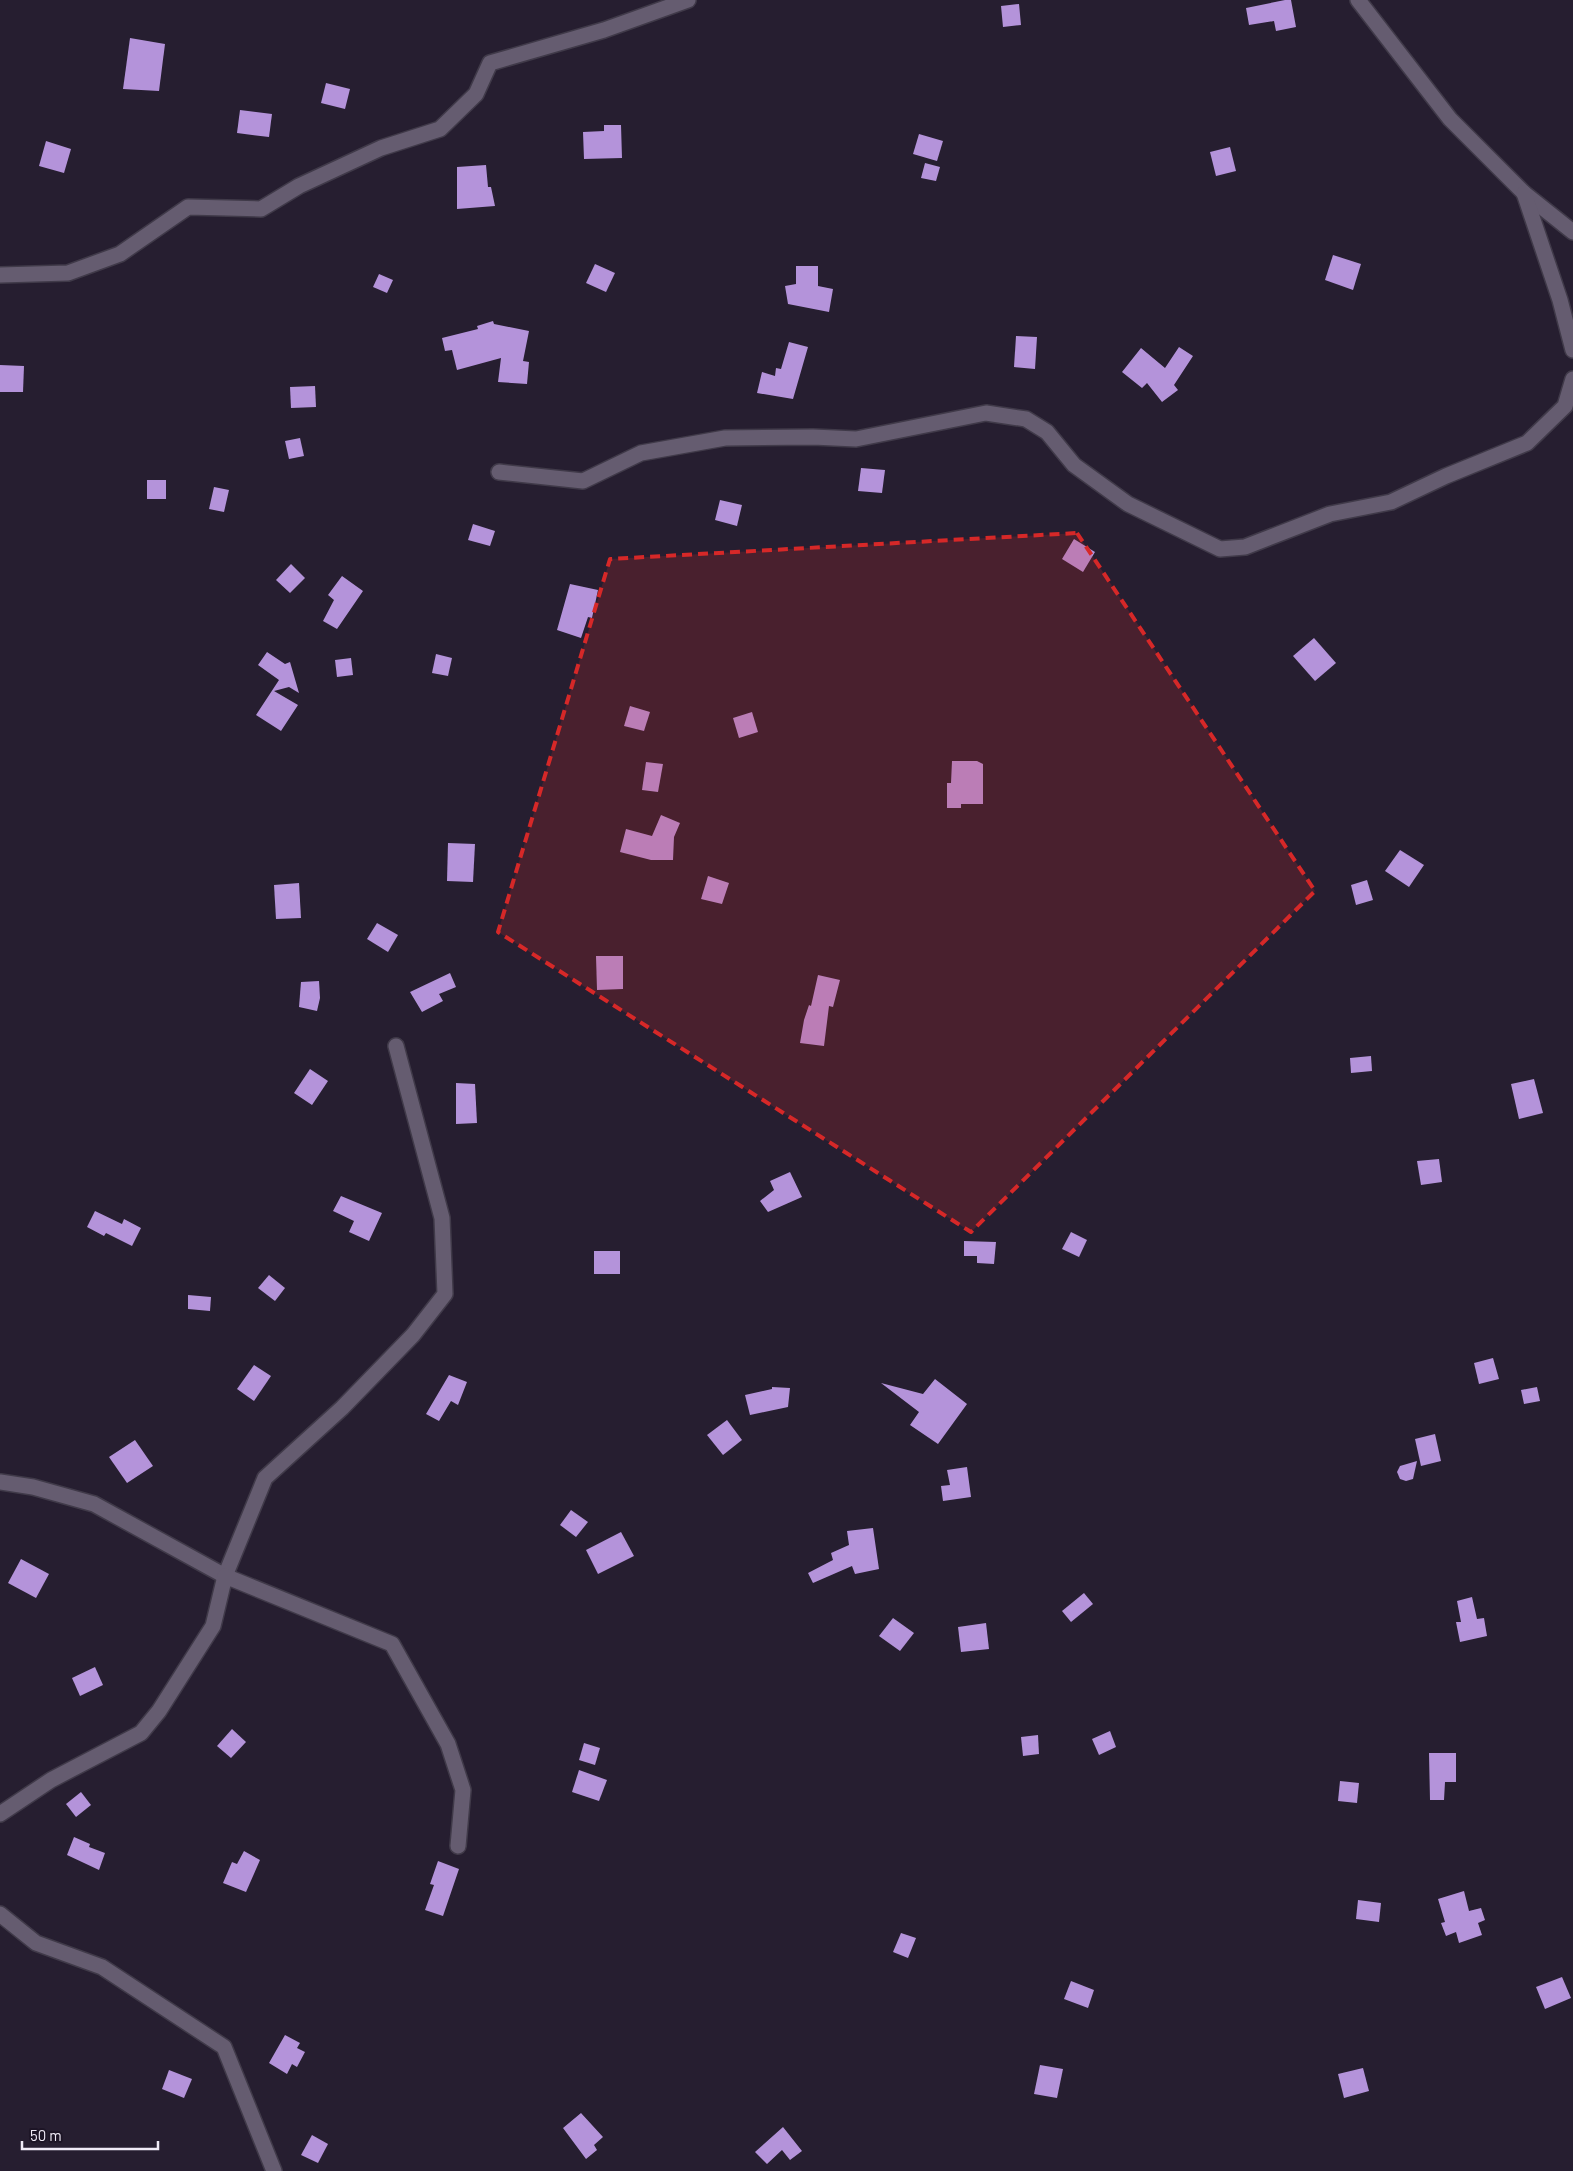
<svg xmlns="http://www.w3.org/2000/svg" width="1573" height="2171" font-family="Barlow,sans-serif">
<style>
.building{fill:#b493da}
.lines{fill:none;stroke-linecap:round;stroke-linejoin:round}
.street-casing{stroke:#403a49;stroke-width:18}
.street{stroke:#655c70;stroke-width:15}
.marked{fill:#d62828;fill-opacity:0.2;stroke:#d62828;stroke-width:4;stroke-dasharray:10 6;stroke-linejoin:round}
</style>
<rect width="100%" height="100%" fill="#261e30"/>
<g class="building">
<polygon points="1285,0 1291,0 1296,27 1276,31 1274,21 1249,25 1246,8"/>
<polygon points="1019,4 1021,25 1003,27 1001,6"/>
<polygon points="130,38 165,44 159,91 123,89"/>
<polygon points="326,83 350,89 345,109 321,103"/>
<polygon points="240,110 272,114 269,137 237,133"/>
<polygon points="604,125 621,125 622,158 584,159 583,132 604,131"/>
<polygon points="919,134 943,141 937,161 913,154"/>
<polygon points="46,141 71,149 64,173 39,166"/>
<polygon points="1230,147 1236,171 1216,176 1210,152"/>
<polygon points="925,163 940,167 936,181 921,178"/>
<polygon points="486,165 488,187 491,187 495,206 457,209 457,167"/>
<polygon points="1333,255 1361,264 1353,290 1325,280"/>
<polygon points="595,264 615,273 606,292 586,283"/>
<polygon points="796,266 818,266 818,286 833,289 829,312 788,304 785,286 796,284"/>
<polygon points="379,274 393,280 387,293 373,287"/>
<polygon points="493,321 494,324 529,331 523,361 529,362 527,384 498,382 501,358 457,370 452,350 445,351 442,338 478,329 477,326"/>
<polygon points="1016,336 1037,337 1035,369 1014,367"/>
<polygon points="789,342 808,347 793,399 757,393 762,372 775,376 776,368 781,369"/>
<polygon points="1179,347 1193,356 1174,385 1178,390 1162,402 1147,383 1142,388 1122,372 1141,348 1165,368"/>
<polygon points="0,365 24,366 23,392 0,392"/>
<polygon points="315,386 316,407 291,408 290,387"/>
<polygon points="300,438 304,456 289,459 285,441"/>
<polygon points="861,468 885,470 882,493 858,491"/>
<rect x="147" y="480" width="19" height="19"/>
<polygon points="214,487 229,490 224,512 209,509"/>
<polygon points="720,500 742,505 737,526 715,520"/>
<polygon points="473,524 495,531 490,546 468,540"/>
<polygon points="1074,539 1095,552 1083,572 1062,559"/>
<polygon points="291,564 305,578 290,593 276,580"/>
<polygon points="342,576 363,591 337,629 323,621 334,600 328,595"/>
<polygon points="570,584 598,590 592,618 588,617 581,638 557,630"/>
<polygon points="1314,638 1336,663 1315,681 1293,656"/>
<polygon points="267,652 285,664 290,662 299,693 289,687 274,691 298,705 281,731 256,715 279,680 258,665"/>
<polygon points="436,654 452,658 448,676 432,673"/>
<polygon points="351,658 353,675 337,677 335,660"/>
<polygon points="630,706 650,712 644,731 624,726"/>
<polygon points="752,712 758,732 739,738 733,718"/>
<polygon points="952,761 977,761 983,764 983,804 961,804 961,808 947,808 947,783 951,783"/>
<polygon points="646,762 663,764 658,792 642,790"/>
<polygon points="661,815 680,823 674,837 673,860 651,860 620,852 626,829 652,836"/>
<polygon points="448,843 475,844 473,882 447,881"/>
<polygon points="1400,850 1424,865 1409,887 1385,871"/>
<polygon points="708,876 729,883 722,904 701,899"/>
<polygon points="1367,880 1373,900 1356,905 1351,885"/>
<polygon points="299,883 301,918 276,919 274,885"/>
<polygon points="377,923 398,935 388,952 367,939"/>
<polygon points="596,956 623,956 623,989 597,990"/>
<polygon points="450,973 456,987 439,994 443,1001 422,1012 410,992"/>
<polygon points="818,975 840,980 833,1007 829,1006 824,1046 800,1043 804,1020 809,1005 811,1006"/>
<polygon points="319,981 320,998 317,1011 299,1007 301,982"/>
<polygon points="1371,1056 1372,1071 1351,1073 1350,1058"/>
<polygon points="310,1069 328,1081 312,1105 294,1093"/>
<polygon points="1534,1079 1543,1113 1519,1119 1511,1084"/>
<polygon points="456,1083 475,1084 477,1123 456,1124"/>
<polygon points="1439,1159 1442,1182 1421,1185 1417,1161"/>
<polygon points="790,1172 802,1197 768,1212 760,1201 774,1190 770,1181"/>
<polygon points="341,1196 382,1213 369,1241 349,1232 354,1221 333,1211"/>
<polygon points="95,1211 122,1224 124,1219 141,1228 132,1246 106,1233 104,1236 87,1227"/>
<polygon points="1071,1232 1087,1240 1079,1257 1062,1249"/>
<polygon points="964,1241 996,1242 994,1264 977,1263 977,1256 964,1256"/>
<rect x="594" y="1251" width="26" height="23"/>
<polygon points="269,1275 285,1288 275,1301 258,1288"/>
<polygon points="188,1295 211,1297 210,1311 188,1309"/>
<polygon points="1493,1358 1499,1379 1479,1384 1474,1363"/>
<polygon points="254,1365 271,1376 254,1401 237,1389"/>
<polygon points="449,1375 467,1382 458,1405 451,1401 439,1421 426,1414"/>
<polygon points="935,1379 967,1404 938,1444 910,1425 919,1412 881,1383 923,1394"/>
<polygon points="772,1387 790,1388 788,1407 750,1415 745,1395 772,1389"/>
<polygon points="1537,1387 1540,1401 1524,1404 1521,1390"/>
<polygon points="727,1420 742,1440 723,1455 707,1435"/>
<polygon points="1435,1434 1441,1461 1421,1466 1415,1439"/>
<polygon points="135,1440 153,1466 127,1483 109,1457"/>
<polygon points="1417,1461 1413,1479 1406,1481 1400,1479 1397,1472 1400,1466"/>
<polygon points="967,1467 971,1497 943,1501 941,1486 950,1485 947,1470"/>
<polygon points="571,1510 588,1522 576,1537 560,1525"/>
<polygon points="873,1528 879,1569 855,1574 852,1566 813,1583 808,1573 833,1560 831,1553 849,1545 847,1531"/>
<polygon points="621,1532 634,1556 598,1574 586,1550"/>
<polygon points="21,1559 49,1574 36,1598 8,1583"/>
<polygon points="1084,1593 1093,1604 1071,1622 1062,1611"/>
<polygon points="1472,1597 1477,1619 1484,1618 1487,1636 1460,1642 1456,1622 1461,1622 1457,1601"/>
<polygon points="893,1618 914,1633 900,1651 879,1636"/>
<polygon points="986,1623 989,1649 961,1652 958,1627"/>
<polygon points="95,1667 103,1685 80,1696 72,1678"/>
<polygon points="232,1729 246,1742 231,1758 217,1746"/>
<polygon points="1110,1731 1116,1747 1099,1755 1092,1739"/>
<polygon points="1038,1735 1039,1754 1023,1756 1021,1737"/>
<polygon points="584,1743 600,1748 595,1765 579,1760"/>
<polygon points="1429,1753 1456,1753 1456,1782 1445,1782 1444,1800 1430,1800"/>
<polygon points="579,1770 607,1780 599,1801 572,1792"/>
<polygon points="1340,1781 1359,1783 1357,1803 1338,1801"/>
<polygon points="81,1792 91,1805 76,1817 66,1804"/>
<polygon points="74,1837 90,1844 89,1847 105,1853 99,1870 67,1855"/>
<polygon points="244,1851 260,1860 246,1892 223,1883 232,1862 237,1864"/>
<polygon points="438,1861 459,1869 443,1916 425,1910 434,1885 430,1884"/>
<polygon points="1464,1891 1469,1911 1481,1908 1485,1920 1478,1923 1482,1935 1459,1943 1456,1932 1446,1936 1441,1923 1445,1922 1438,1899"/>
<polygon points="1358,1900 1381,1903 1379,1922 1356,1919"/>
<polygon points="901,1933 916,1938 908,1958 893,1952"/>
<polygon points="1562,1977 1571,1998 1545,2009 1536,1987"/>
<polygon points="1071,1981 1094,1990 1088,2008 1064,1999"/>
<polygon points="285,2035 300,2043 297,2048 305,2052 297,2067 292,2064 287,2074 269,2063"/>
<polygon points="1040,2065 1063,2069 1057,2098 1034,2094"/>
<polygon points="1363,2068 1369,2091 1344,2098 1338,2074"/>
<polygon points="169,2070 192,2079 184,2098 162,2089"/>
<polygon points="581,2113 603,2137 594,2145 597,2150 586,2159 563,2128"/>
<polygon points="783,2127 802,2151 790,2160 782,2150 767,2164 755,2152"/>
<polygon points="312,2135 328,2144 318,2163 301,2155"/>
</g>
<g class="lines">
<defs>
<g id="street">
<polyline points="1358,0 1450,119 1524,193 1573,232"/>
<polyline points="1524,193 1560,300 1573,350"/>
<polyline points="0,275 68,273 120,254 188,207 261,209 299,186 381,148 440,129 476,94 490,63 604,30 688,0"/>
<polyline points="499,472 583,481 641,453 725,438 813,437 856,439 986,413 1026,419 1047,432 1074,465 1128,504 1220,549 1245,547 1330,514 1391,502 1446,476 1527,443 1565,406 1573,379"/>
<polyline points="0,1482 33,1487 94,1504 225,1576 265,1478 342,1408 413,1335 445,1294 442,1218 396,1046"/>
<polyline points="0,1814 51,1780 141,1733 159,1711 213,1626 225,1576 392,1644 448,1744 463,1790 458,1846"/>
<polyline points="0,1914 36,1943 102,1967 224,2047 274,2171"/>
</g>
</defs>
<use href="#street" class="street-casing"/>
<use href="#street" class="street"/>
</g>
<path class="marked" d="M1077,533l238,358 -344,341 -473,-300 112,-373z"/>
<path d="M22 2141v8h136v-8" fill="none" stroke="#f0ebf7" stroke-width="2.5"/>
<text x="30" y="2141" font-size="15" fill="#f0ebf7" stroke="#1d1526" stroke-width="4" paint-order="stroke">50 m</text>
</svg>
